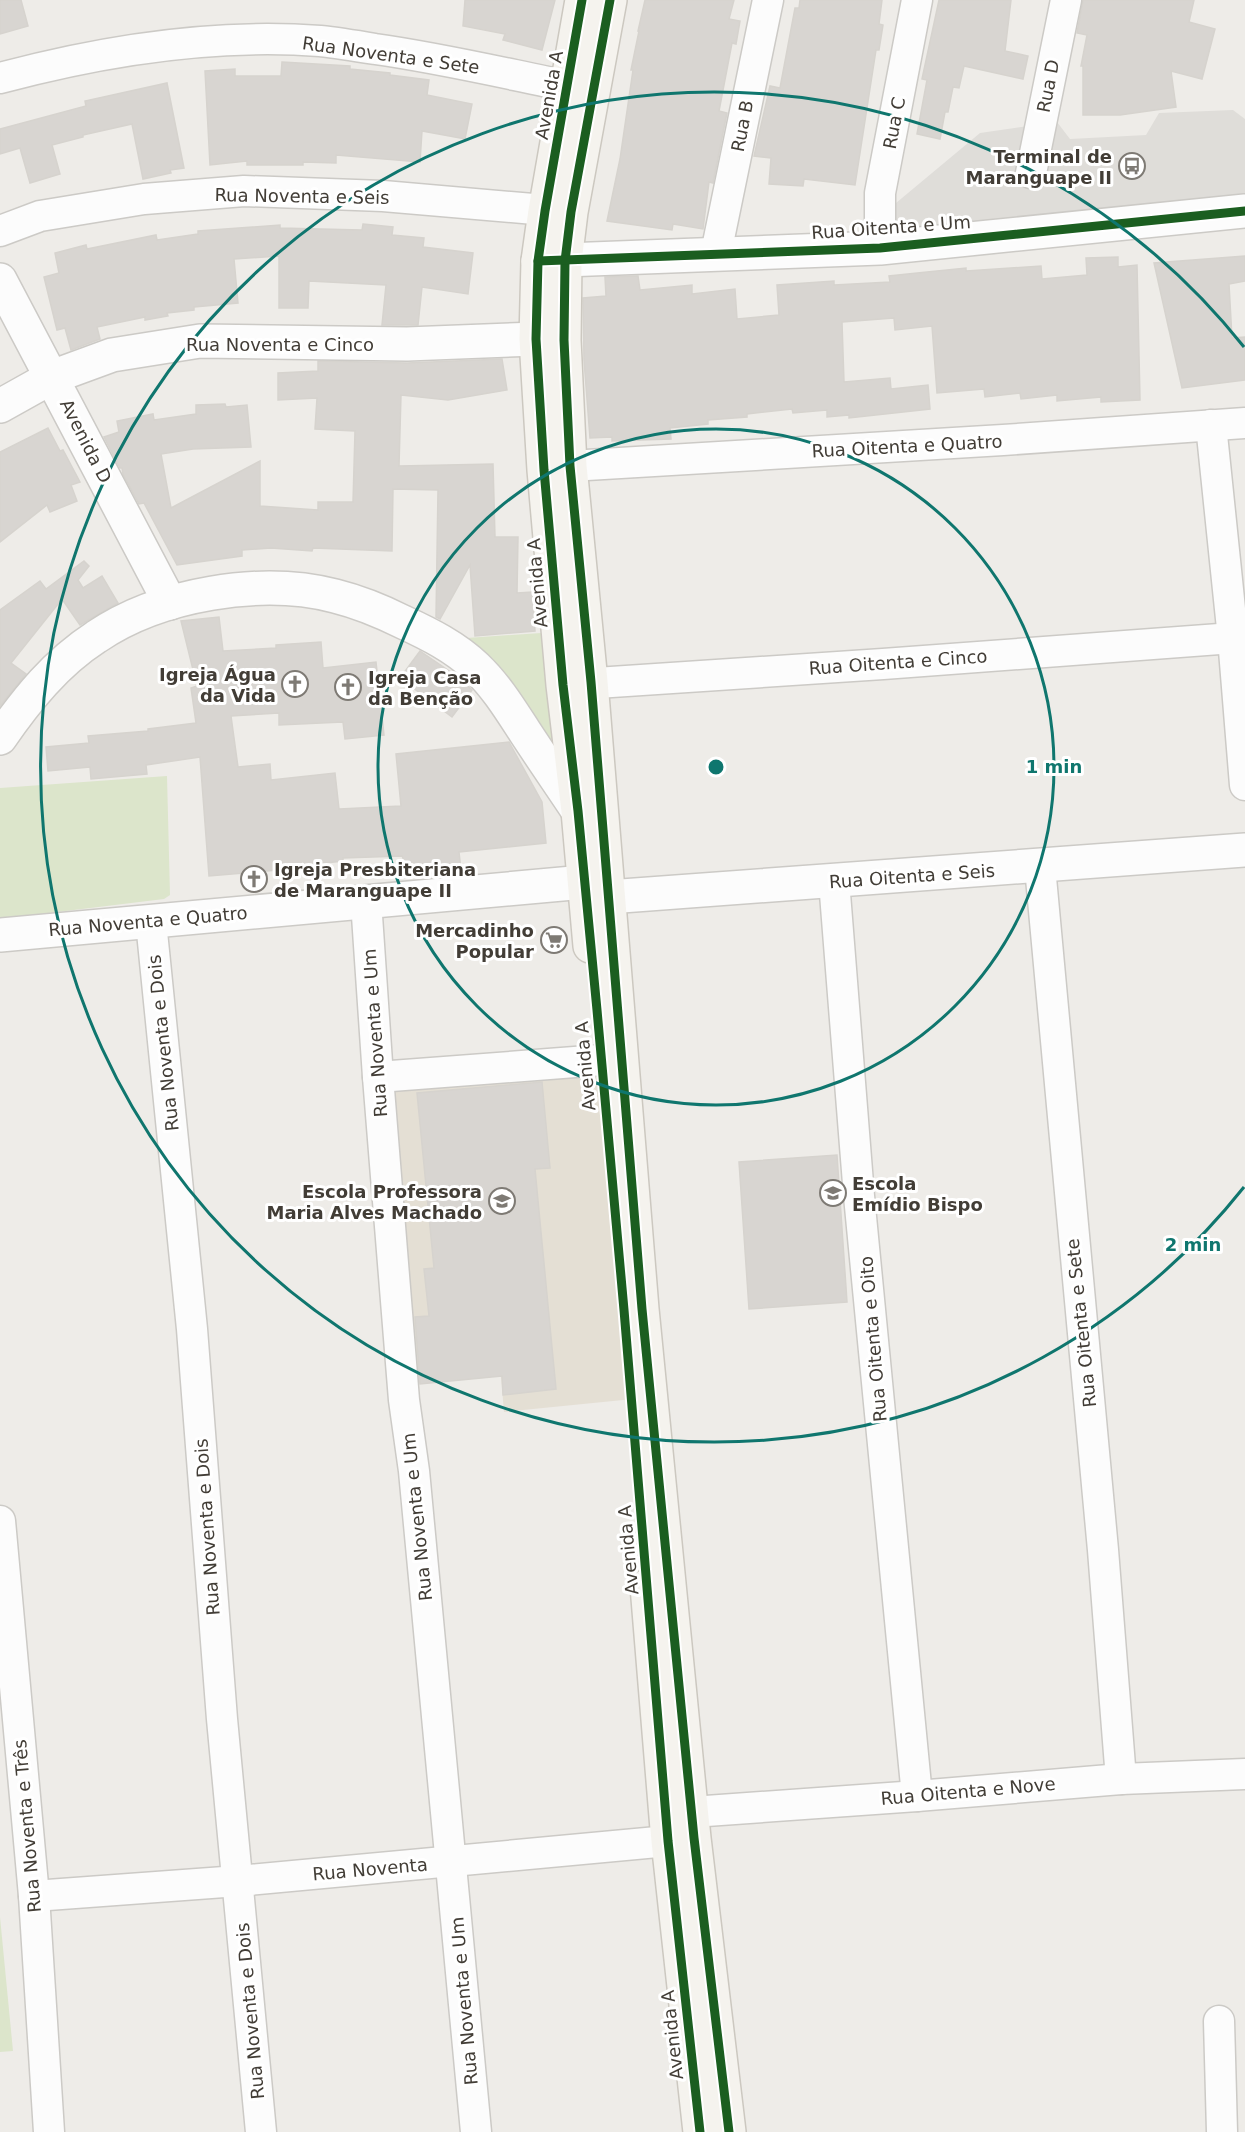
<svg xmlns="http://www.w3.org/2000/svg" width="1245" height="2132" font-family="'DejaVu Sans',sans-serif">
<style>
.education{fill:#e4dfd4}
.green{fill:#dce5cb}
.parking{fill:#dfddd9}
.building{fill:#d8d5d1;stroke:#d6d3ce;stroke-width:1.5}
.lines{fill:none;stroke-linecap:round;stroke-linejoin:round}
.minor-casing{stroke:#cccac6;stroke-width:33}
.tertiary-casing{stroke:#cccac6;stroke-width:36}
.secondary-casing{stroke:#ccc8c0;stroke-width:36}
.minor{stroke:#fcfcfc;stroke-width:30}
.tertiary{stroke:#fcfcfc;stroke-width:33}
.secondary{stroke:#f5f3ee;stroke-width:33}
.cycleway-casing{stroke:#fff;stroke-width:13}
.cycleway{stroke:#1b5e20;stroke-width:9}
.ring{fill:none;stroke:#0f766e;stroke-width:3}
.labels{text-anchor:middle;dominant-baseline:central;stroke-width:6;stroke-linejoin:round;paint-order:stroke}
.street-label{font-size:18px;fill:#423d36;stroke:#fff}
.poi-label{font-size:18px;font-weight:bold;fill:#423d36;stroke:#fff;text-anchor:end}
.centre{fill:#0f766e;stroke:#fff;stroke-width:3}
.ring-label{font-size:18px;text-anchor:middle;font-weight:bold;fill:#0f766e;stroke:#fff;stroke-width:6;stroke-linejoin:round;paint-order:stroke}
</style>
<rect width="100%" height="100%" fill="#eeece8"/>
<polygon class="education" points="601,1065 633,1399 504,1412 501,1376 407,1385 380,1084"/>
<g class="green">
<polygon points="556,632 576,805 452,639"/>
<polygon points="167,776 170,895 164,899 0,919 0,788"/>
<polygon points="0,1917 13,2051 0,2052"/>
</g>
<polygon class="parking" points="1233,110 1245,119 1245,207 878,244 878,218 980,133 1057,122 1070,139 1146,135 1159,113"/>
<g class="building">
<polygon points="0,0 21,0 28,26 0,34"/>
<polygon points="465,0 555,0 542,50 503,40 505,34 463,26"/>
<polygon points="645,0 734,0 729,19 740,21 736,44 732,43 719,111 727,113 713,183 709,182 703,229 673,224 672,230 607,221 620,159 633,70 631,70 639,31 638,31"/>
<polygon points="800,0 882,0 879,24 883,25 879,50 876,50 855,185 804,179 803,186 769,184 771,158 754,156 770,86 780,88 795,8 799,8"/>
<polygon points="939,0 1011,0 1005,51 1028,56 1023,79 964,66 959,88 953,87 948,112 945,112 940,139 917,134 927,80 922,79"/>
<polygon points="1083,0 1194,0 1189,22 1215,29 1202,79 1171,71 1176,107 1120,115 1083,115 1083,66 1081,66 1087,35 1077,33"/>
<polygon points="282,62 350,66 350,69 390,73 390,75 429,80 427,95 472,104 465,139 422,131 420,162 336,155 336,163 303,162 303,165 247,165 247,161 210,165 205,71 235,69 235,76 281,76"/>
<polygon points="167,83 184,168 170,170 171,173 143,179 132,124 83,135 83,137 52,145 60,174 30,183 20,148 0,154 0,129 86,106 85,101"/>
<polygon points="363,224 393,227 392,235 424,238 423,247 473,253 468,294 422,287 418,325 382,325 386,285 309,281 308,308 279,308 279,256 234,259 238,303 194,307 194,310 167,313 168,316 145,320 145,317 97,327 100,339 71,350 65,328 57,330 44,277 59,273 55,253 86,245 87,249 156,235 157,240 198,234 198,231 280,225 280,228 362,230"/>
<polygon points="1245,256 1245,281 1229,284 1232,338 1245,337 1245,380 1182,388 1154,263"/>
<polygon points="1118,257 1118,267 1137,265 1140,400 1101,402 1101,397 1057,401 1057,395 1021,399 1020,393 985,397 984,389 937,393 932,326 895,330 894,318 842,322 844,382 890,378 891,389 928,385 930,409 849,418 849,415 827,417 827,410 793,413 792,409 747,414 747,417 708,420 708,424 670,428 671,439 612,441 612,437 590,438 584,360 583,298 606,296 605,277 638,276 640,290 692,285 692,294 735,289 737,319 779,315 777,285 834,281 834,285 890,282 889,276 927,272 966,268 966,271 1041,266 1042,279 1087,275 1086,258"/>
<polygon points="502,359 507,390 448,400 401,395 399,466 493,464 495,537 518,537 517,593 532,592 535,631 475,636 470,565 440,619 436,617 438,490 393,489 392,551 313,548 312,551 271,548 242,550 242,556 177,565 144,503 139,504 123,474 122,468 120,468 104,437 119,432 117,421 153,414 154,420 196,414 196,405 225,404 226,407 247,405 251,447 193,449 161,454 171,508 260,461 260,506 318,510 318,502 353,502 355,431 315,429 317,398 278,400 278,373 318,371 318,361 407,363"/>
<polygon points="48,428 60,451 63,450 80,482 71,485 77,501 50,512 47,505 0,542 0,452"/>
<polygon points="84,561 89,566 78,580 83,588 102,576 118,603 80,625 62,599 11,663 26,674 0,706 0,610 40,581 46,589"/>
<polygon points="219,617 223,651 276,648 276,645 321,642 323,668 376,662 384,735 345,739 343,722 279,725 279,713 231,716 238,767 270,764 271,780 335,773 339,809 401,806 396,754 509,742 542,802 546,843 459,852 461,870 411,876 402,856 343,858 343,861 278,868 278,870 209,876 200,757 146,765 147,774 91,779 90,767 48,771 46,747 89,743 88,736 148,731 148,729 196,723 191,688 197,686 181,621"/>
<polygon points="420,651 461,679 472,690 452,717 400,678"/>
<polygon points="542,1082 550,1168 535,1169 556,1389 503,1395 502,1376 420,1384 415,1317 429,1316 424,1269 434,1268 417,1093"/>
<polygon points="837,1155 847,1302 749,1309 739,1162"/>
</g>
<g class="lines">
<defs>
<g id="minor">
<path d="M0,78c105,-28 212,-45 320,-37 19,2 37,5 55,8 65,9 128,24 193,37"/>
<polyline points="1031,173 1066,0"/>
<polyline points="0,231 40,216 144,199 244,191 383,196 568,212"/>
<polyline points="880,248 880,193 917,0"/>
<polyline points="716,253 768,0"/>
<polyline points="1211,425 1233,638 1245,785"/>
<polyline points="570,466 1003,440 1245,423"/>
<polyline points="566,685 883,664 1233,638"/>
<polyline points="1040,867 1103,1550 1121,1779"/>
<polyline points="834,881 859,1196 917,1796"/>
<polyline points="366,901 378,1077 404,1400 414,1471 476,2132"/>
<polyline points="151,922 192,1329 222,1719 261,2132"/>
<polyline points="378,1077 601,1060"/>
<polyline points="0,1521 34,1896 49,2132"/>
<polyline points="34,1896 238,1881 668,1841 692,1812 917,1796 1121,1779 1245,1774"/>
<polyline points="1219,2021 1222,2132"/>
</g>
<g id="tertiary">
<polyline points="538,261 880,248 1245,211"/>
<polyline points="0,280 170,603"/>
<polyline points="0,406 52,377 112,355 200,341 407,344 536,339"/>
<path d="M0,738c27,-39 56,-75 96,-101 63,-43 165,-60 239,-41 24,6 46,15 68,26 26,12 52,25 73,45 20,19 34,42 49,65 17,26 35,52 53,79"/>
<polyline points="0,935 584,882 608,897 1245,850"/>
</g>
<g id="secondary">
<polyline points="582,0 545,211 538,261 536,339 544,470 563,685 578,811 590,946"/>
<polyline points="610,0 571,212 565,261 564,340 570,466 591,682 642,1309 694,1838 729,2132"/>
<polyline points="647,1586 668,1841 700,2132"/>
</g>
</defs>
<use href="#minor" class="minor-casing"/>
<use href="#tertiary" class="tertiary-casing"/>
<use href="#secondary" class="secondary-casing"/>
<use href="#minor" class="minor"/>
<use href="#tertiary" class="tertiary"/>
<use href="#secondary" class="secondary"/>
<defs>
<g id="cycleway">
<polyline points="582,0 545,211 538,261 536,339 544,470 563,685 578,811 597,1010 624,1310 668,1841 700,2132"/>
<polyline points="610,0 571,212 565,261 564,340 570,466 591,682 642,1309 694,1838 729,2132"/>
<polyline points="538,261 880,248 1245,211"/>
</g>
</defs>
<use href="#cycleway" class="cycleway-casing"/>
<use href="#cycleway" class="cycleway"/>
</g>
<g class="ring">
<circle cx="716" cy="767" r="338"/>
<path d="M1244 1187A675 675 0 1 1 1244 347"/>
</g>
<defs>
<symbol id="bus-ring" viewBox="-11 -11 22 22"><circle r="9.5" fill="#fff" stroke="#7e7a74" stroke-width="1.5"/><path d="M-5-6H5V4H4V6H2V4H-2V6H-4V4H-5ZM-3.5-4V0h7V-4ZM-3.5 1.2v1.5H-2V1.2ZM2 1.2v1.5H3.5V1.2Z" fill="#7e7a74"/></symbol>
<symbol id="church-ring" viewBox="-11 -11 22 22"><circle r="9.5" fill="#fff" stroke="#7e7a74" stroke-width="1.5"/><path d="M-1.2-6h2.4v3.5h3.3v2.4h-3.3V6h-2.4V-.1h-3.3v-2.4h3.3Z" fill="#7e7a74"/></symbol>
<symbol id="supermarket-ring" viewBox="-11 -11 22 22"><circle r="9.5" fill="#fff" stroke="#7e7a74" stroke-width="1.5"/><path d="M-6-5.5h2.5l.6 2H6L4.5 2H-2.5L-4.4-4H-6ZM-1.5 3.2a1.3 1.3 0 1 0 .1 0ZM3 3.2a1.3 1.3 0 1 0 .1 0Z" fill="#7e7a74"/></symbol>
<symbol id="school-ring" viewBox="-11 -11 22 22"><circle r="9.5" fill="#fff" stroke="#7e7a74" stroke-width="1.5"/><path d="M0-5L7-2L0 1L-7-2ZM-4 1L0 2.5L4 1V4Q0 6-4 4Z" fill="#7e7a74"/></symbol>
</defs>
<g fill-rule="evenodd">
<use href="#bus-ring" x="1117" y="151" width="30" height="30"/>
<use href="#church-ring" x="280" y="669" width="30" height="30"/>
<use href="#church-ring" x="333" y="672" width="30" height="30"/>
<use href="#church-ring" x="239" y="864" width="30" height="30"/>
<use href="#supermarket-ring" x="539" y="925" width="30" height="30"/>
<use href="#school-ring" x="818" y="1178" width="30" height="30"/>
<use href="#school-ring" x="487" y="1186" width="30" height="30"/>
</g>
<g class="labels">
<g class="street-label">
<text transform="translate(391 55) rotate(8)">Rua Noventa e Sete</text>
<text transform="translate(1048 86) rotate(-79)">Rua D</text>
<text transform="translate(549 95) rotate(-80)">Avenida A</text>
<text transform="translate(894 123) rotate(-79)">Rua C</text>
<text transform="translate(742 126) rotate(-79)">Rua B</text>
<text transform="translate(302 196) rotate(1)">Rua Noventa e Seis</text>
<text transform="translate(891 227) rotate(-4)">Rua Oitenta e Um</text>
<text x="280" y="344">Rua Noventa e Cinco</text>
<text transform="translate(86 441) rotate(63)">Avenida D</text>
<text transform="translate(907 446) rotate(-3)">Rua Oitenta e Quatro</text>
<text transform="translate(537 583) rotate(-95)">Avenida A</text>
<text transform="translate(898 662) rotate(-4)">Rua Oitenta e Cinco</text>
<text transform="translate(912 876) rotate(-4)">Rua Oitenta e Seis</text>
<text transform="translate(148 921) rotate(-5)">Rua Noventa e Quatro</text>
<text transform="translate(375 1033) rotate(-94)">Rua Noventa e Um</text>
<text transform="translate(163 1043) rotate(-96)">Rua Noventa e Dois</text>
<text transform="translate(585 1066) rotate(-95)">Avenida A</text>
<text transform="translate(1081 1323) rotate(-96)">Rua Oitenta e Sete</text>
<text transform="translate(873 1339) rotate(-95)">Rua Oitenta e Oito</text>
<text transform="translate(417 1517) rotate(-96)">Rua Noventa e Um</text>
<text transform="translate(207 1527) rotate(-94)">Rua Noventa e Dois</text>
<text transform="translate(628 1550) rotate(-95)">Avenida A</text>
<text transform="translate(968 1791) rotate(-5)">Rua Oitenta e Nove</text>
<text transform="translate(27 1826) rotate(-95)">Rua Noventa e Três</text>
<text transform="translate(370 1869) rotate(-5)">Rua Noventa</text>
<text transform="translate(464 2001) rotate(-95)">Rua Noventa e Um</text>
<text transform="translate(250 2011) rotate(-95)">Rua Noventa e Dois</text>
<text transform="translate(672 2035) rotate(-96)">Avenida A</text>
</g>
<g class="poi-label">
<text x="1112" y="156">Terminal de<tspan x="1112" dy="21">Maranguape II</tspan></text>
<text x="276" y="674">Igreja Água<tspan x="276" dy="21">da Vida</tspan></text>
<text x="368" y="677" text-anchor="start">Igreja Casa<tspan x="368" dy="21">da Benção</tspan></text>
<text x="274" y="869" text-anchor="start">Igreja Presbiteriana<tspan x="274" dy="21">de Maranguape II</tspan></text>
<text x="534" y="930">Mercadinho<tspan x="534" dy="21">Popular</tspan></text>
<text x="852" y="1183" text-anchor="start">Escola<tspan x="852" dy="21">Emídio Bispo</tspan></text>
<text x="482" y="1191">Escola Professora<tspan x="482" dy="21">Maria Alves Machado</tspan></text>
</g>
</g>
<circle cx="716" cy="767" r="9" class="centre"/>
<g class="ring-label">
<text x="1054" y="773">1 min</text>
<text x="1193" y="1251">2 min</text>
</g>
</svg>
